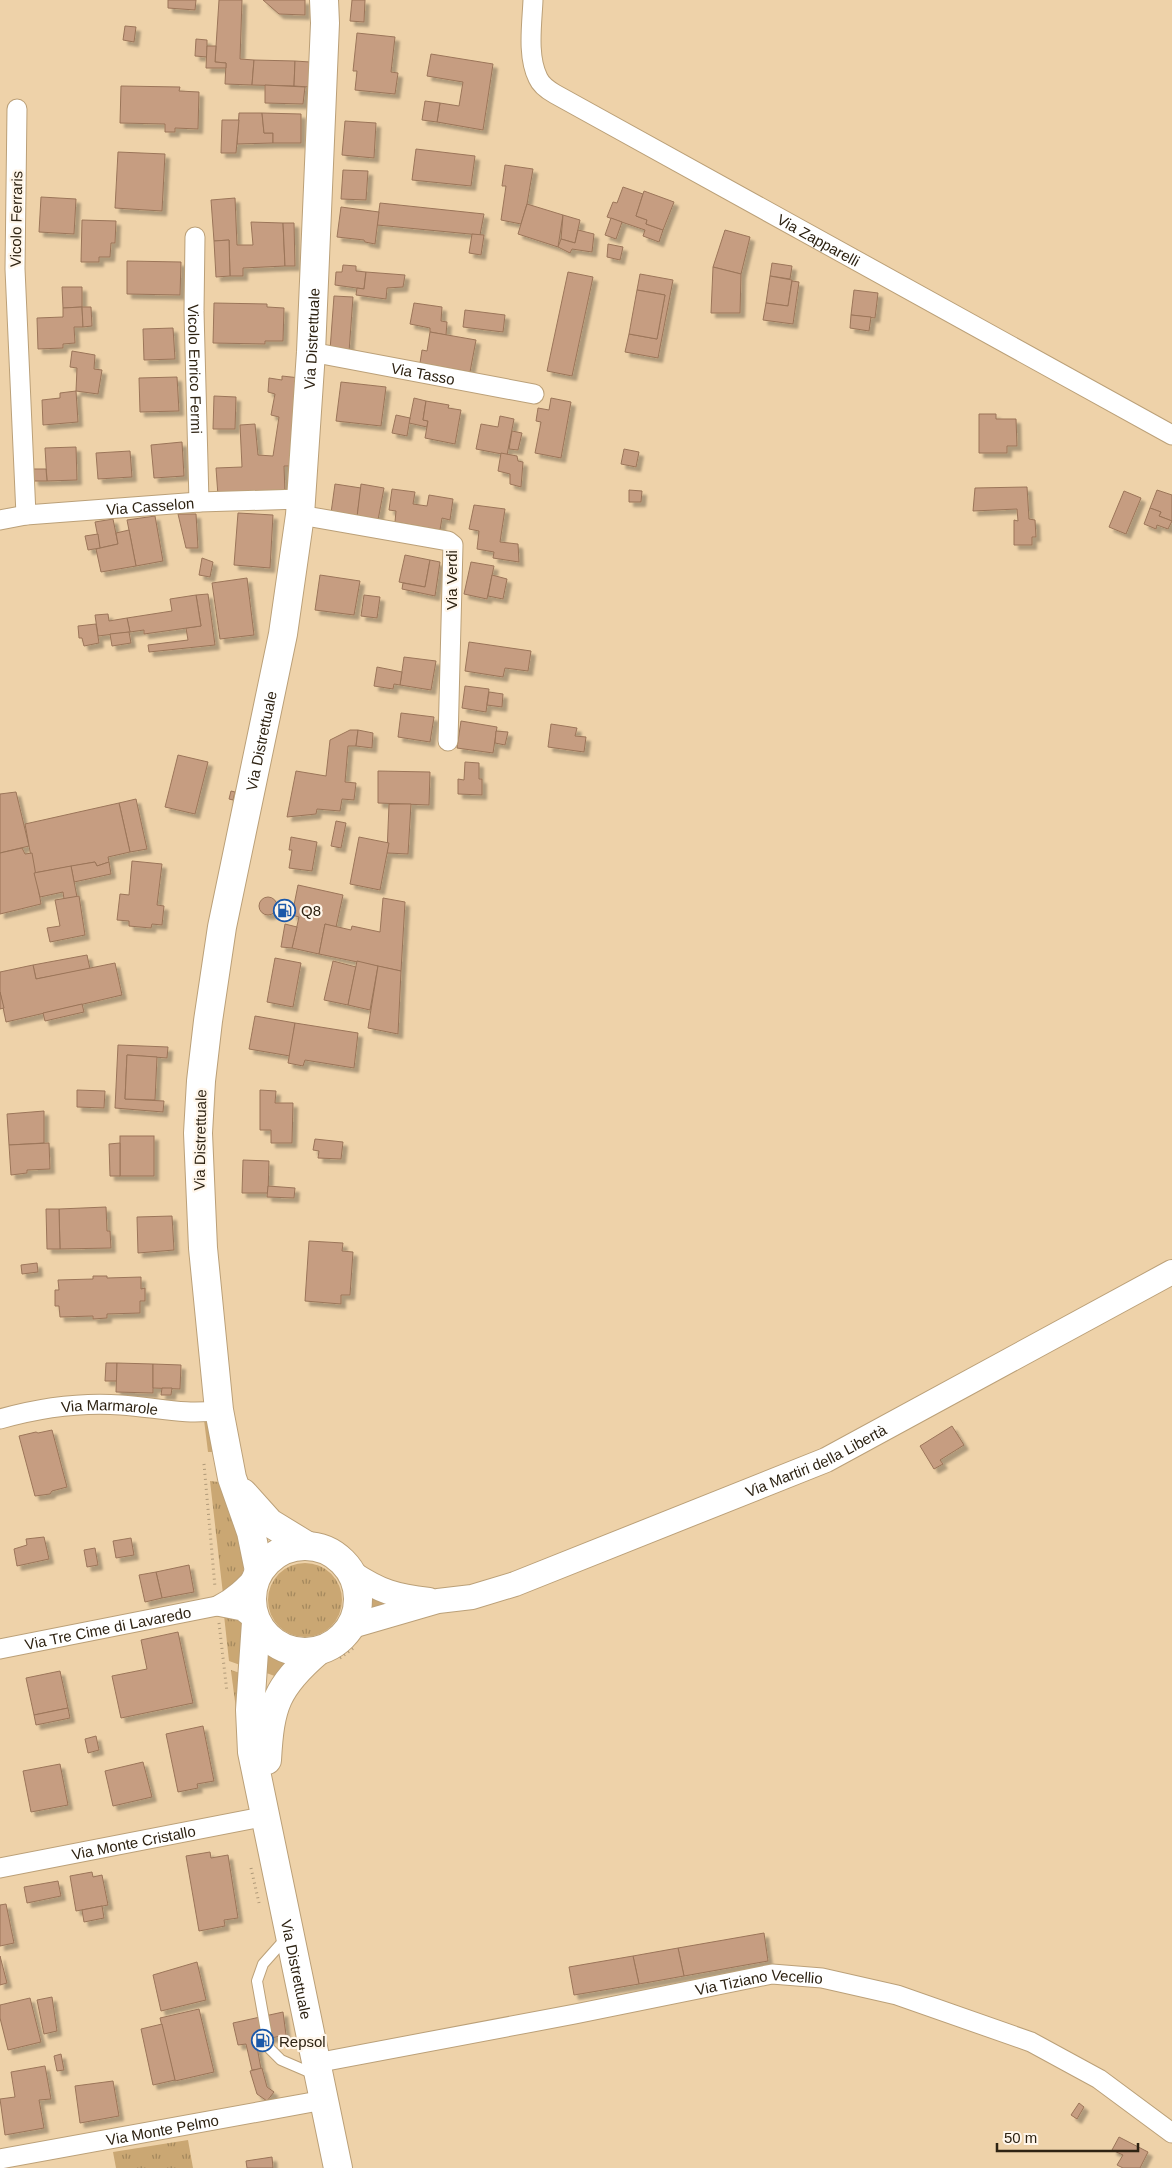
<svg xmlns="http://www.w3.org/2000/svg" width="1172" height="2168" font-family="Helvetica,sans-serif">
<style>
.grass{fill:url(#grass-tufts)}
.building{fill:#c69d81;stroke:#9b7559;filter:url(#shadow)}
.lines{fill:none;stroke-linecap:round;stroke-linejoin:round}
.service-casing{stroke:#bba078;stroke-width:12}
.minor-casing{stroke:#bba078;stroke-width:21}
.tertiary-casing{stroke:#bba078;stroke-width:26}
.secondary-casing{stroke:#bba078;stroke-width:30}
.path{stroke:#af9978;stroke-width:3;stroke-dasharray:1 4;stroke-linecap:butt}
.service{stroke:#fff;stroke-width:10}
.minor{stroke:#fff;stroke-width:19}
.tertiary{stroke:#fff;stroke-width:24}
.secondary{stroke:#fff;stroke-width:28}
.labels{text-anchor:middle;dominant-baseline:central;stroke-width:4.5;stroke-linejoin:round;paint-order:stroke}
.street-label{font-size:15px;fill:#2e2313;stroke:#fff6ea}
.poi-label{font-size:15px;fill:#2e2313;stroke:#fff6ea;text-anchor:start}
</style>
<defs>
<pattern id="grass-tufts" width="24" height="20" patternUnits="userSpaceOnUse" patternTransform="scale(1.25)"><rect width="24" height="20" fill="#caa773"/><path d="M3 7l-1-3M5 7V3M7 7l1-3M15 17l-1-3M17 17v-4M19 17l1-3" fill="none" stroke="#a4885d"/></pattern>
<filter id="shadow"><feDropShadow dx="4.5" dy="4.5" stdDeviation="1" flood-color="#0004"/></filter>
</defs>
<rect width="100%" height="100%" fill="#eed2a9"/>
<g class="grass">
<polygon points="204,1420 208,1420 213,1452 208,1452"/>
<path d="M210,1481l9,1c7,22 37,79 19,100 -3,5 -11,8 -15,12z"/>
<circle cx="305" cy="1600" r="37"/>
<polygon points="368,1594 393,1602 368,1609"/>
<polygon points="224,1615 236,1617 245,1628 243,1666 229,1661"/>
<polygon points="266,1651 279,1659 292,1662 280,1678 261,1671"/>
<polygon points="231,1670 243,1674 240,1739 231,1671"/>
<polygon points="188,2140 193,2168 116,2168 113,2152"/>
</g>
<g class="building">
<polygon points="168,0 196,0 195,10 168,8"/>
<polygon points="219,0 242,0 240,59 254,60 252,85 225,84 226,63 215,62"/>
<polygon points="263,0 305,0 305,15 279,14"/>
<polygon points="352,0 365,0 364,22 350,21"/>
<polygon points="125,26 136,27 134,42 123,40"/>
<polygon points="357,33 395,37 391,72 398,73 395,94 355,90 357,71 353,71"/>
<polygon points="196,39 207,40 207,57 195,56"/>
<polygon points="207,46 216,46 215,62 226,63 226,68 206,68"/>
<polygon points="431,54 493,64 483,130 437,122 440,103 459,106 463,82 427,76"/>
<polygon points="254,60 295,61 294,86 252,85"/>
<polygon points="295,61 310,62 309,87 294,86"/>
<polygon points="265,85 305,87 303,104 265,103"/>
<polygon points="121,86 180,87 179,91 199,92 198,129 175,128 175,132 165,132 165,124 120,123"/>
<polygon points="425,101 440,103 437,122 422,120"/>
<polygon points="239,113 262,113 264,133 273,133 273,143 237,144"/>
<polygon points="262,113 301,114 301,143 273,143 273,133 264,133"/>
<polygon points="222,120 239,120 236,153 221,153"/>
<polygon points="345,121 376,123 374,158 342,155"/>
<polygon points="416,149 475,156 471,186 412,180"/>
<polygon points="118,152 165,154 162,211 115,208"/>
<polygon points="505,165 533,169 527,204 521,224 501,220 506,186 502,186"/>
<polygon points="343,170 368,171 366,200 341,199"/>
<polygon points="623,187 643,194 636,216 647,220 646,224 663,230 659,242 643,236 645,230 607,217 613,202 617,203"/>
<polygon points="644,191 674,202 663,230 646,224 647,220 636,216"/>
<polygon points="41,197 76,199 74,234 39,232"/>
<polygon points="235,198 237,245 253,245 251,222 283,223 285,266 243,268 243,276 230,276 229,240 214,241 211,200"/>
<polygon points="380,203 484,214 480,235 377,225"/>
<polygon points="527,204 563,215 558,247 518,234"/>
<polygon points="341,207 379,212 375,244 365,242 364,240 337,237"/>
<polygon points="563,215 580,220 575,243 561,239"/>
<polygon points="611,218 622,222 616,239 605,235"/>
<polygon points="82,220 116,221 115,243 111,243 110,257 99,257 99,262 81,262"/>
<polygon points="283,223 294,223 295,266 285,266"/>
<polygon points="578,230 594,234 592,252 572,249 570,253 558,247 561,239 575,243"/>
<polygon points="725,230 750,237 741,274 713,267"/>
<polygon points="472,234 484,235 481,255 469,253"/>
<polygon points="229,240 230,276 216,277 214,241"/>
<polygon points="608,244 623,247 620,260 607,257"/>
<polygon points="127,261 181,262 180,295 127,294"/>
<polygon points="772,263 792,266 790,279 770,276"/>
<polygon points="343,265 356,266 356,271 366,272 364,289 335,285 336,272 342,272"/>
<polygon points="713,267 741,274 740,313 711,313"/>
<polygon points="366,272 405,275 403,287 387,288 386,299 356,295 357,288 364,289"/>
<polygon points="568,272 593,277 572,376 547,371"/>
<polygon points="640,274 673,280 658,358 625,352 629,334 657,339 665,295 637,290"/>
<polygon points="770,276 792,280 788,306 766,303"/>
<polygon points="792,281 799,282 793,324 763,320 766,303 788,306"/>
<polygon points="62,287 82,287 82,307 63,308"/>
<polygon points="637,290 665,295 657,339 629,334"/>
<polygon points="854,290 878,293 875,318 851,315"/>
<polygon points="334,296 353,297 349,352 330,350"/>
<polygon points="214,303 267,304 267,307 284,308 283,341 265,341 265,344 213,343"/>
<polygon points="414,303 442,307 441,321 447,322 446,335 430,332 430,328 410,324"/>
<polygon points="82,307 83,327 74,327 75,343 63,344 63,348 38,349 37,318 63,317 63,308"/>
<polygon points="82,307 91,307 92,326 83,327"/>
<polygon points="465,310 505,315 503,332 463,327"/>
<polygon points="851,315 871,317 869,331 850,328"/>
<polygon points="173,328 175,359 144,360 143,329"/>
<polygon points="430,332 476,340 470,372 420,363 422,350 427,351"/>
<polygon points="72,351 95,355 94,369 102,370 98,394 76,391 77,368 70,367"/>
<polygon points="282,376 300,378 290,466 284,466 285,493 218,496 216,468 242,467 240,425 255,424 258,455 273,456 279,417 271,415 275,394 268,392 269,378 282,380"/>
<polygon points="177,377 179,411 140,412 139,378"/>
<polygon points="341,382 386,387 381,426 336,421"/>
<polygon points="76,391 78,422 43,425 42,400 60,398 60,393"/>
<polygon points="214,396 236,397 235,429 213,429"/>
<polygon points="414,398 426,401 423,420 428,421 427,427 409,423"/>
<polygon points="551,398 571,402 561,458 535,453 541,422 536,421 538,408 549,410"/>
<polygon points="426,401 449,405 448,408 461,410 455,444 425,438 428,421 423,420"/>
<polygon points="979,414 996,414 996,419 1016,419 1017,446 1007,446 1007,453 979,453"/>
<polygon points="396,415 410,418 407,436 392,433"/>
<polygon points="500,416 514,419 507,455 476,449 481,424 498,427"/>
<polygon points="512,431 522,433 518,450 509,449"/>
<polygon points="182,442 184,476 154,478 151,445"/>
<polygon points="76,447 77,480 47,481 45,448"/>
<polygon points="624,449 639,452 636,467 621,464"/>
<polygon points="130,451 132,477 98,479 96,453"/>
<polygon points="501,453 517,456 518,461 523,462 521,487 510,484 510,474 498,471"/>
<polygon points="33,469 46,469 47,481 34,481"/>
<polygon points="335,484 361,488 357,517 331,513"/>
<polygon points="361,484 384,488 378,520 357,517"/>
<polygon points="1027,487 1029,519 1035,520 1036,537 1032,537 1032,545 1014,545 1014,520 1018,521 1017,509 973,511 975,488"/>
<polygon points="392,489 415,492 413,504 427,506 429,495 453,499 450,520 442,518 440,530 395,522 396,511 389,510"/>
<polygon points="629,490 642,491 641,502 629,502"/>
<polygon points="1157,490 1172,495 1172,521 1159,516 1161,512 1150,508"/>
<polygon points="1124,491 1141,498 1126,534 1109,527"/>
<polygon points="474,505 505,509 500,542 518,544 519,562 493,558 494,552 477,549 479,531 469,529"/>
<polygon points="1150,508 1161,512 1159,516 1172,521 1168,529 1157,525 1156,529 1144,524"/>
<polygon points="238,513 273,515 270,568 234,565"/>
<polygon points="178,514 196,514 198,548 186,548"/>
<polygon points="155,516 163,561 136,566 127,520"/>
<polygon points="113,519 118,544 100,548 95,522"/>
<polygon points="129,530 136,566 101,572 96,549 118,544 116,533"/>
<polygon points="98,534 100,548 88,550 85,536"/>
<polygon points="405,555 430,560 425,587 399,582"/>
<polygon points="202,558 213,562 210,577 199,575"/>
<polygon points="430,560 440,562 435,596 402,589 403,583 425,587"/>
<polygon points="471,562 494,566 487,599 464,594"/>
<polygon points="320,575 360,581 354,615 315,610"/>
<polygon points="492,575 507,579 503,599 488,596"/>
<polygon points="247,578 254,635 220,639 212,583"/>
<polygon points="208,594 215,645 149,652 148,645 188,640 186,628 201,626 196,595"/>
<polygon points="196,595 201,626 144,634 144,630 130,632 127,618 172,611 170,599"/>
<polygon points="364,595 380,597 377,618 361,616"/>
<polygon points="108,614 109,621 127,618 130,632 98,636 95,615"/>
<polygon points="96,624 99,643 84,646 82,638 79,638 78,626"/>
<polygon points="129,632 131,643 112,646 110,634"/>
<polygon points="469,642 531,651 528,671 505,668 503,677 465,671"/>
<polygon points="404,657 436,661 431,690 400,685"/>
<polygon points="377,667 402,672 400,685 394,684 393,689 374,686"/>
<polygon points="465,686 489,689 486,712 462,708"/>
<polygon points="489,692 503,694 502,707 487,705"/>
<polygon points="401,713 434,717 430,742 398,737"/>
<polygon points="461,721 497,727 493,753 457,748"/>
<polygon points="551,724 577,728 575,736 586,737 584,752 548,747"/>
<polygon points="350,730 358,730 356,746 348,746 345,782 356,783 354,800 342,799 340,811 317,809 316,814 287,817 296,771 326,776 330,740"/>
<polygon points="358,730 373,733 372,748 356,746"/>
<polygon points="496,731 508,732 505,745 495,743"/>
<polygon points="178,755 208,762 195,814 165,807"/>
<polygon points="465,762 479,763 479,779 482,779 482,795 458,794 458,779 464,780"/>
<polygon points="378,771 430,772 429,805 378,803"/>
<polygon points="231,791 235,792 233,800 229,799"/>
<polygon points="16,792 29,846 0,853 0,794"/>
<polygon points="136,799 147,849 130,852 119,803"/>
<polygon points="119,803 130,852 108,857 109,862 97,866 95,862 34,873 25,824"/>
<polygon points="389,804 411,804 408,854 387,853"/>
<polygon points="336,821 346,823 341,848 331,846"/>
<polygon points="291,837 317,842 312,871 289,868 292,850 289,850"/>
<polygon points="359,837 389,843 380,890 350,884"/>
<polygon points="22,848 25,854 32,853 41,904 0,914 0,853"/>
<polygon points="132,861 162,864 157,905 164,906 162,925 152,924 151,928 129,926 129,921 117,920 120,894 129,895"/>
<polygon points="95,862 97,866 109,862 111,874 74,882 71,866"/>
<polygon points="71,866 77,897 64,899 63,892 40,897 34,873"/>
<polygon points="298,885 343,895 336,927 325,924 319,954 292,948 299,917 292,915"/>
<polygon points="79,896 85,935 50,942 47,928 60,926 55,900"/>
<circle cx="268" cy="906" r="9"/>
<polygon points="383,898 405,902 401,971 319,954 325,924 351,930 352,926 380,932"/>
<polygon points="285,924 297,927 292,948 281,947"/>
<polygon points="87,955 90,969 36,979 33,965"/>
<polygon points="275,958 301,963 293,1007 267,1002"/>
<polygon points="333,961 356,967 348,1005 324,1000"/>
<polygon points="357,961 378,966 370,1010 348,1005"/>
<polygon points="115,963 122,995 6,1022 0,992 0,972 33,965 36,979"/>
<polygon points="378,966 401,971 398,1034 368,1028"/>
<polygon points="0,992 4,1008 0,1009"/>
<polygon points="82,1004 84,1012 45,1021 43,1013"/>
<polygon points="255,1016 295,1023 290,1056 249,1049"/>
<polygon points="295,1023 358,1033 354,1068 305,1060 303,1066 288,1063"/>
<polygon points="118,1045 168,1047 167,1058 127,1055 125,1099 164,1101 163,1112 115,1108"/>
<polygon points="127,1055 157,1057 155,1100 125,1099"/>
<polygon points="77,1090 105,1091 104,1108 77,1107"/>
<polygon points="260,1090 276,1091 275,1103 293,1103 292,1143 271,1143 271,1130 260,1130"/>
<polygon points="44,1111 44,1143 9,1145 7,1114"/>
<rect x="120" y="1136" width="34" height="40"/>
<polygon points="315,1139 343,1142 341,1159 318,1158 319,1151 313,1150"/>
<polygon points="49,1143 50,1169 27,1170 27,1173 11,1175 9,1145"/>
<polygon points="120,1143 120,1176 110,1176 109,1144"/>
<polygon points="243,1160 269,1161 268,1193 242,1193"/>
<polygon points="268,1186 295,1188 294,1198 267,1197"/>
<polygon points="106,1207 107,1231 110,1231 111,1248 60,1249 59,1209"/>
<polygon points="46,1209 59,1209 60,1249 47,1249"/>
<polygon points="172,1216 174,1250 138,1253 137,1217"/>
<polygon points="309,1241 343,1243 342,1251 353,1252 350,1295 341,1295 341,1304 305,1301"/>
<polygon points="37,1263 38,1272 22,1274 21,1265"/>
<polygon points="93,1276 107,1276 107,1278 141,1277 141,1289 145,1288 145,1301 140,1301 140,1313 107,1314 107,1318 93,1319 93,1316 60,1317 59,1306 55,1306 55,1290 59,1290 58,1280 93,1279"/>
<polygon points="106,1363 117,1363 117,1381 105,1381"/>
<polygon points="117,1363 153,1364 153,1393 116,1392"/>
<polygon points="153,1364 181,1365 180,1389 153,1388"/>
<polygon points="162,1388 172,1388 171,1395 161,1395"/>
<polygon points="952,1426 964,1445 940,1460 943,1464 934,1469 920,1446"/>
<polygon points="52,1430 67,1487 52,1491 50,1494 35,1496 19,1436 36,1432 38,1433"/>
<polygon points="44,1537 49,1559 17,1566 14,1549 27,1545 26,1539"/>
<polygon points="131,1538 134,1555 116,1558 113,1541"/>
<polygon points="95,1548 98,1565 87,1567 84,1550"/>
<polygon points="189,1565 194,1592 162,1598 156,1572"/>
<polygon points="156,1572 162,1598 145,1602 139,1575"/>
<polygon points="178,1632 193,1703 121,1718 112,1676 147,1669 141,1640"/>
<polygon points="60,1671 68,1708 34,1715 26,1678"/>
<polygon points="68,1708 70,1718 36,1725 34,1715"/>
<polygon points="203,1726 214,1781 197,1784 198,1788 178,1792 166,1734"/>
<polygon points="96,1736 99,1750 88,1753 85,1739"/>
<polygon points="143,1762 152,1797 113,1806 105,1771"/>
<polygon points="60,1764 68,1805 31,1812 23,1771"/>
<polygon points="210,1852 211,1858 228,1855 238,1918 224,1920 225,1926 199,1931 186,1856"/>
<polygon points="92,1872 93,1877 102,1875 108,1905 76,1911 70,1876"/>
<polygon points="58,1881 61,1896 27,1903 24,1887"/>
<polygon points="6,1904 14,1943 0,1946 0,1905"/>
<polygon points="102,1906 104,1918 84,1922 82,1910"/>
<polygon points="764,1933 768,1961 684,1976 678,1948"/>
<polygon points="678,1948 684,1976 639,1984 633,1956"/>
<polygon points="0,1956 7,1983 0,1985"/>
<polygon points="633,1956 639,1984 574,1995 569,1967"/>
<polygon points="197,1962 206,2000 161,2011 153,1975"/>
<polygon points="52,1997 57,2031 44,2034 37,2000"/>
<polygon points="30,1998 41,2042 8,2050 0,2018 0,2005"/>
<polygon points="199,2009 214,2072 175,2081 160,2018"/>
<polygon points="283,2012 286,2035 256,2041 261,2069 252,2070 246,2044 238,2045 233,2023"/>
<polygon points="162,2024 175,2080 153,2085 141,2029"/>
<polygon points="61,2054 64,2070 57,2071 54,2056"/>
<polygon points="45,2066 51,2099 39,2100 44,2128 5,2135 0,2099 15,2097 11,2072"/>
<polygon points="262,2068 267,2087 274,2092 267,2101 257,2094 250,2071"/>
<polygon points="113,2081 119,2116 80,2123 75,2086"/>
<polygon points="1079,2103 1084,2107 1077,2119 1071,2115"/>
<polygon points="1119,2137 1148,2152 1140,2168 1123,2168 1117,2165 1123,2155 1112,2150"/>
<polygon points="272,2157 273,2168 247,2168 246,2161"/>
</g>
<g class="lines">
<defs>
<polyline id="service" points="287,1937 263,1964 257,1981 269,2048 281,2060 316,2075"/>
<g id="minor">
<path id="s1" d="M533,0c-1,24 -6,56 5,78 3,7 10,12 17,16l617,341"/>
<polyline points="17,109 15,269 26,515"/>
<path id="s2" d="M195,237l-1,74 5,191"/>
<path id="s3" d="M311,352l223,42"/>
<polyline points="300,515 448,541 453,545 448,741"/>
<path id="s4" d="M0,520l26,-5 173,-13 102,-3"/>
<path id="s5" d="M0,1419c39,-11 80,-17 121,-14 34,2 65,11 98,5"/>
<path d="M256,1622l-14,-11 -25,-5c18,-9 28,-20 42,-35"/>
<path id="s6" d="M0,1649l217,-43"/>
<path id="s7" d="M0,1868l267,-52"/>
<path id="s8" d="M316,2063l259,-49 197,-40 50,4 75,17 134,47 68,37 73,54"/>
<path id="s9" d="M0,2159l324,-59"/>
</g>
<g id="tertiary">
<path d="M352,1573c29,19 43,23 77,27"/>
<path id="s10" d="M352,1626l86,-25 34,-4 43,-13 311,-124 346,-188"/>
</g>
<g id="secondary">
<polyline points="243,1493 270,1523 306,1545"/>
<circle cx="305" cy="1599" r="53"/>
<path id="s11" d="M259,1571l-8,-39 -19,-54 -13,-68 -16,-162 -5,-115 3,-52 7,-60 14,-94 61,-293 17,-119 11,-163 14,-329 -1,-23"/>
<path id="s12" d="M256,1622l-6,88 2,42 86,416"/>
<path d="M267,1760c3,-54 9,-73 51,-109"/>
</g>
</defs>
<use href="#service" class="service-casing"/>
<use href="#minor" class="minor-casing"/>
<use href="#tertiary" class="tertiary-casing"/>
<use href="#secondary" class="secondary-casing"/>
<g class="path">
<polyline points="204,1464 215,1587"/>
<polyline points="219,1623 227,1692"/>
<polyline points="340,1658 355,1647"/>
<polyline points="251,1868 259,1903"/>
</g>
<use href="#service" class="service"/>
<use href="#minor" class="minor"/>
<use href="#tertiary" class="tertiary"/>
<use href="#secondary" class="secondary"/>
</g>
<defs>
<symbol id="fuel-ring" viewBox="-11 -11 22 22"><circle r="9.5" fill="#fff6ea" stroke="#1b58a9" stroke-width="1.5"/><path d="M-5.5-6h7V0h2V4h1.3V-2.5L3-4.5l.8-.8L6-3V5H2.5V1h-1V6h-7ZM-4.2-4.7v3.2H.2V-4.7Z" fill="#1b58a9"/></symbol>
</defs>
<g fill-rule="evenodd">
<use href="#fuel-ring" x="272" y="898" width="25" height="25"/>
<use href="#fuel-ring" x="250" y="2028" width="25" height="25"/>
</g>
<g class="labels">
<g class="street-label">
<text transform="translate(16 219) rotate(-89)">Vicolo Ferraris</text>
<text stroke="none"><textPath href="#s1" startOffset="404">Via Zapparelli</textPath></text>
<text stroke="none"><textPath href="#s11" startOffset="1248">Via Distrettuale</textPath></text>
<text stroke="none"><textPath href="#s2" startOffset="132">Vicolo Enrico Fermi</textPath></text>
<text stroke="none"><textPath href="#s3" startOffset="114">Via Tasso</textPath></text>
<text stroke="none"><textPath href="#s4" startOffset="151">Via Casselon</textPath></text>
<text transform="translate(451 580) rotate(-90)">Via Verdi</text>
<text stroke="none"><textPath href="#s11" startOffset="842">Via Distrettuale</textPath></text>
<text transform="translate(200 1140) rotate(-89)">Via Distrettuale</text>
<text stroke="none"><textPath href="#s5" startOffset="111">Via Marmarole</textPath></text>
<text stroke="none"><textPath href="#s10" startOffset="494">Via Martiri della Libertà</textPath></text>
<text stroke="none"><textPath href="#s6" startOffset="110">Via Tre Cime di Lavaredo</textPath></text>
<text stroke="none"><textPath href="#s7" startOffset="136">Via Monte Cristallo</textPath></text>
<text stroke="none"><textPath href="#s12" startOffset="352">Via Distrettuale</textPath></text>
<text stroke="none"><textPath href="#s8" startOffset="451">Via Tiziano Vecellio</textPath></text>
<text stroke="none"><textPath href="#s9" startOffset="165">Via Monte Pelmo</textPath></text>
</g>
<g class="poi-label">
<text x="301" y="910">Q8</text>
<text x="279" y="2041">Repsol</text>
</g>
</g>
<path d="M997 2143v8h141v-8" fill="none" stroke="#2e2313" stroke-width="2.5"/>
<text x="1004" y="2143" font-size="15" fill="#2e2313" stroke="#fff6ea" stroke-width="4" paint-order="stroke">50 m</text>
</svg>
